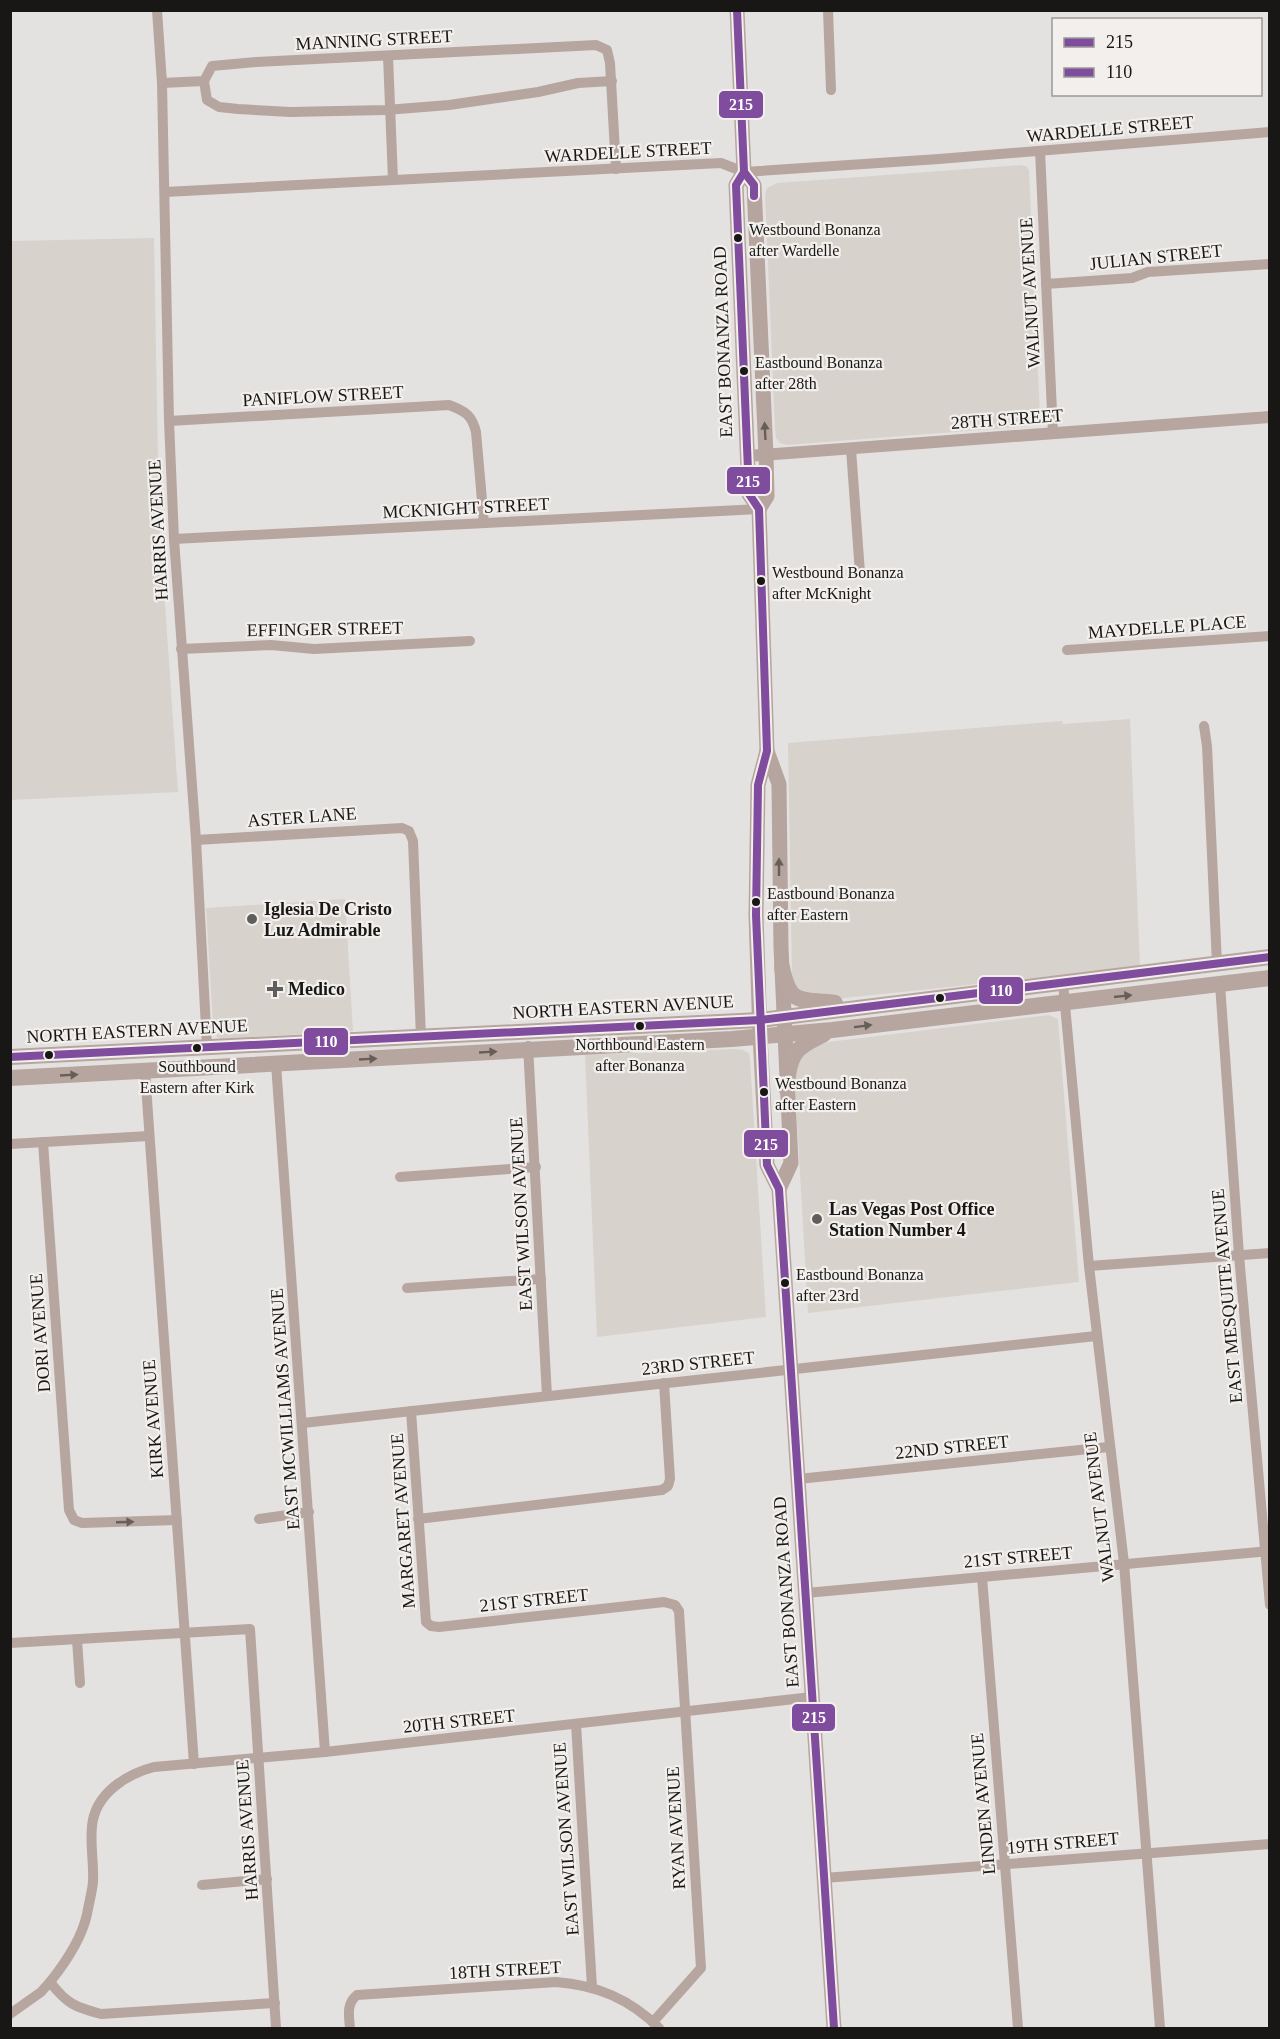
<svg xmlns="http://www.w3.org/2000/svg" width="1280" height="2039" font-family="'Times New Roman',serif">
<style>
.built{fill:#d8d2cc}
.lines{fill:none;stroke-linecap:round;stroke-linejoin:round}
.minor{stroke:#b7a69f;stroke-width:10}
.tertiary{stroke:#b7a69f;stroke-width:12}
.secondary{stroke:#b6a49e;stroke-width:15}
.primary{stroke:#b6a69f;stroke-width:16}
.bus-1-casing{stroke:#f2efec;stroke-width:12}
.bus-2-casing{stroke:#f2efec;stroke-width:12}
.bus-1{stroke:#804c9e;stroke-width:8}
.bus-2{stroke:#804c9e;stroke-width:8}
.oneway{fill:#675e5a}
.oneway2{fill:#685e5a}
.bus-dot{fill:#181715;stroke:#f2efec;stroke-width:2}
.poi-dot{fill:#5f5e5c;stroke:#f2efec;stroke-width:2}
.labels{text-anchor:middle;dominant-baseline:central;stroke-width:4.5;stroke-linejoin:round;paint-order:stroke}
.bus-label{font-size:16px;fill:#181715;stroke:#f2efec;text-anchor:start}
.street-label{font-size:18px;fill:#181715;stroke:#f2efec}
.poi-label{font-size:18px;font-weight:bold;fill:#181715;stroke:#f2efec;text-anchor:start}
.line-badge{stroke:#f2efec;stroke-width:2}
.badge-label{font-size:16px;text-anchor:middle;font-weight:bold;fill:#fff}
</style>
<rect width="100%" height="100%" fill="#e4e2e0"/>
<g class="built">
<polygon points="1020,165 1026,166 1029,170 1040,416 1038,423 1032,426 787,445 780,443 776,438 775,429 765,194 767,188 777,183"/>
<polygon points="154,238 159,517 178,792 11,800 11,241"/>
<polygon points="1130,719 1140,967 835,999 798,991 792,978 788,743 1062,721 1063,724"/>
<polygon points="345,899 353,1031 221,1039 216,1036 213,1025 206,908"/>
<polygon points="1049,1015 1058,1019 1079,1282 808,1313 794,1070 797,1061 820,1043"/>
<polygon points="735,1049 743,1050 749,1053 750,1059 766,1317 597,1337 585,1055"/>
</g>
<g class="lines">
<g class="minor">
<polyline points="157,10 162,83 169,421 174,539 196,840 207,1047"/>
<polyline points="828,10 831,90"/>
<polyline points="388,56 393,180"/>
<polyline points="204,81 207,100 219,107 238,109 290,112 386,110 449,105 538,92 578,83 612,81"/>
<polyline points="162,83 204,81 212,66 256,62 596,45 607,50 610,63 616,169"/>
<polyline points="1040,151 1053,433"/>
<polyline points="165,192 721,163 744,172 939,159 1270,132"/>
<polyline points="1046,284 1132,278 1148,272 1270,264"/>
<path d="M169,421l280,-16c16,6 23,10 27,27l8,91"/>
<polyline points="851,449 860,573"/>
<polyline points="174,539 759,509"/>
<polyline points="181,649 271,645 314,649 470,641"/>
<polyline points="1067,650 1270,636"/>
<polyline points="1204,726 1207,746 1217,964"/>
<polyline points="196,840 402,828 409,831 413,841 421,1037"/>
<polyline points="1063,983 1089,1266 1124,1563 1160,2028"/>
<polyline points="1220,984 1239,1255 1270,1605"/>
<polyline points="528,1046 547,1396"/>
<polyline points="276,1064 325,1752"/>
<polyline points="145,1071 194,1764"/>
<polyline points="43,1142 69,1510 74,1520 82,1523 177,1520"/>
<polyline points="10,1144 149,1136"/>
<polyline points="400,1177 536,1167"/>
<polyline points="1089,1266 1270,1253"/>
<polyline points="407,1288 541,1279"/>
<polyline points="411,1411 426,1622 431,1626 439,1627 664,1602 675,1605 679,1611 701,1968 653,2022"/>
<polyline points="303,1423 1096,1336"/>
<polyline points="798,1479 1109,1447"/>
<polyline points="259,1519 309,1512"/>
<polyline points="418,1519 662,1490 668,1486 670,1479 664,1383"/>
<polyline points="982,1577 1018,2028"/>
<polyline points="806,1593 1270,1551"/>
<polyline points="77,1640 80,1683"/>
<polyline points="10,1643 250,1629 276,2028"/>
<polyline points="576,1724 592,1987"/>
<polyline points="824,1878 1270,1844"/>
<polyline points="202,1885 267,1879"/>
<path d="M50,1982c16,-20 32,-44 37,-68 2,-11 5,-22 6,-32 1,-19 -3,-37 -1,-56 3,-32 34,-52 62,-59l171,-15 487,-55"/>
<path d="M10,2014l31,-22 9,-10c17,22 25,25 51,32l174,-11"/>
<path d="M350,2028c-1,-12 -4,-24 7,-33l199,-13c41,3 74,17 103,46"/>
</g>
<polyline class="tertiary" points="748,456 1270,417"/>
<g class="secondary">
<polyline points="737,10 744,172 754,185 766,455 767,496 759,509"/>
<polyline points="744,172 736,185 749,494 759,509 767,751 758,785 756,915 760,1036 767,1165 779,1189 834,2028"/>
<polyline points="767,751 779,784 781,948 791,1163 779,1189"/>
</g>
<g class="primary">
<path d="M782,967c8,41 20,31 53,36"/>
<polyline points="10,1057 760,1020 1270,957"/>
<polyline points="10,1078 732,1039 832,1030 1270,978"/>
<path d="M786,1088c5,-35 6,-38 38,-54"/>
</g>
<defs>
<g id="bus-1">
<polyline points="737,10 744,172 754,185 754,196"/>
<polyline points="744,172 736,185 749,494 759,509 767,751 758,785 756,915 767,1165 779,1189 834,2028"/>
</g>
<polyline id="bus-2" points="10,1057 760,1020 1270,957"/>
</defs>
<use href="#bus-1" class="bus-1-casing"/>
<use href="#bus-2" class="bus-2-casing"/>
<use href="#bus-1" class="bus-1"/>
<use href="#bus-2" class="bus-2"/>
</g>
<defs><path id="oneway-solid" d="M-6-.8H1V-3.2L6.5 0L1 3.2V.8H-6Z" transform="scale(1.5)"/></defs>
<g class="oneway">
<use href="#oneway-solid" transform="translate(765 431) rotate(-93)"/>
<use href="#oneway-solid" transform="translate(779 867) rotate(-90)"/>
<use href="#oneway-solid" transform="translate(1123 996) rotate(-6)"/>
<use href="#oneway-solid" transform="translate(863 1026) rotate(-7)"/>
<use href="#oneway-solid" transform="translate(488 1052) rotate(-3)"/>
<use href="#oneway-solid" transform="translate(368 1059) rotate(-3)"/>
<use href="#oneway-solid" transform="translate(69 1075) rotate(-3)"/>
</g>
<use class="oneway2" href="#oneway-solid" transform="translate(125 1522) rotate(-2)"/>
<g class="bus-dot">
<circle cx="738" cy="238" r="5"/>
<circle cx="744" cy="371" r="5"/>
<circle cx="761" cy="581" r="5"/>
<circle cx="756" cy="902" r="5"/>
<circle cx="940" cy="998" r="5"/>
<circle cx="640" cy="1026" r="5"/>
<circle cx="197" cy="1048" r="5"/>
<circle cx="49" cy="1055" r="5"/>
<circle cx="764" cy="1092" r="5"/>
<circle cx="785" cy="1283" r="5"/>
</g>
<g class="poi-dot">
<circle cx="252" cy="919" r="6"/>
<path d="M272 980h6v6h6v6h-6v6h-6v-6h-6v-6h6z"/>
<circle cx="817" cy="1219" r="6"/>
</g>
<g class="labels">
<g class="bus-label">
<text x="749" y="229">Westbound Bonanza<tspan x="749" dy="21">after Wardelle</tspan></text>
<text x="755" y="362">Eastbound Bonanza<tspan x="755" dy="21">after 28th</tspan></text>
<text x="772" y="572">Westbound Bonanza<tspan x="772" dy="21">after McKnight</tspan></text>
<text x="767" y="893">Eastbound Bonanza<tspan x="767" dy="21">after Eastern</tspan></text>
<text x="640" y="1044" text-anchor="middle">Northbound Eastern<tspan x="640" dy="21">after Bonanza</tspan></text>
<text x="197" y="1066" text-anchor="middle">Southbound<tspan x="197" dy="21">Eastern after Kirk</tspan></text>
<text x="775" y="1083">Westbound Bonanza<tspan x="775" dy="21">after Eastern</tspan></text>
<text x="796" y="1274">Eastbound Bonanza<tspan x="796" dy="21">after 23rd</tspan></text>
</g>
<g class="street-label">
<text transform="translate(374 40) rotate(-3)">MANNING STREET</text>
<text transform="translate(1110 129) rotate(-5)">WARDELLE STREET</text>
<text transform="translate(628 152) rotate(-3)">WARDELLE STREET</text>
<text transform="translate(1156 257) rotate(-6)">JULIAN STREET</text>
<text transform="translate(1030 293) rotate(-93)">WALNUT AVENUE</text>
<text transform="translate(723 342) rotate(-92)">EAST BONANZA ROAD</text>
<text transform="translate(323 396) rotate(-3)">PANIFLOW STREET</text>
<text transform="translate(1007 419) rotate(-4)">28TH STREET</text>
<text transform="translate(466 508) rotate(-3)">MCKNIGHT STREET</text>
<text transform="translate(158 530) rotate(-93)">HARRIS AVENUE</text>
<text transform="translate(1167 627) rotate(-4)">MAYDELLE PLACE</text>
<text transform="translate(325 629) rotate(-1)">EFFINGER STREET</text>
<text transform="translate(302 817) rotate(-4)">ASTER LANE</text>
<text transform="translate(623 1007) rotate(-3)">NORTH EASTERN AVENUE</text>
<text transform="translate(137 1031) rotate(-3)">NORTH EASTERN AVENUE</text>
<text transform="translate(521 1214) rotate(-93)">EAST WILSON AVENUE</text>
<text transform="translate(1227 1296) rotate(-95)">EAST MESQUITE AVENUE</text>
<text transform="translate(40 1333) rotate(-94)">DORI AVENUE</text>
<text transform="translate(698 1363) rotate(-6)">23RD STREET</text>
<text transform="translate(285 1409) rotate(-94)">EAST MCWILLIAMS AVENUE</text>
<text transform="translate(153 1419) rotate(-94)">KIRK AVENUE</text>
<text transform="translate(952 1447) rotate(-6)">22ND STREET</text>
<text transform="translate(1099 1507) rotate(-97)">WALNUT AVENUE</text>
<text transform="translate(403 1521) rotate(-94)">MARGARET AVENUE</text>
<text transform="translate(1018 1557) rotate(-5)">21ST STREET</text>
<text transform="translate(786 1592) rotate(-94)">EAST BONANZA ROAD</text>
<text transform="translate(534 1600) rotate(-6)">21ST STREET</text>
<text transform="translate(459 1721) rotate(-6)">20TH STREET</text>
<text transform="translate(983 1804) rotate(-95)">LINDEN AVENUE</text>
<text transform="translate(676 1828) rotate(-93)">RYAN AVENUE</text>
<text transform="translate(247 1830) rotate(-94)">HARRIS AVENUE</text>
<text transform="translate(566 1839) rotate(-94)">EAST WILSON AVENUE</text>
<text transform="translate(1063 1843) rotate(-5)">19TH STREET</text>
<text transform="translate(505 1970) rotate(-3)">18TH STREET</text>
</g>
<g class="poi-label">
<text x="264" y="909">Iglesia De Cristo<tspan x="264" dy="21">Luz Admirable</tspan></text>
<text x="288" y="989">Medico</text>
<text x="829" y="1209">Las Vegas Post Office<tspan x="829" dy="21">Station Number 4</tspan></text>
</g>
</g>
<g class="line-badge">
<rect x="718" y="90" width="46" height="29" rx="6" fill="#804c9e"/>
<rect x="726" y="466" width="45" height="29" rx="6" fill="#804c9e"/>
<rect x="978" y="976" width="46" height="29" rx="6" fill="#804c9e"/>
<rect x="303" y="1027" width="46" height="29" rx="6" fill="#804c9e"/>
<rect x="743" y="1129" width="46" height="29" rx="6" fill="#804c9e"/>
<rect x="791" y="1703" width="45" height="29" rx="6" fill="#804c9e"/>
</g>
<g class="badge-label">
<text x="741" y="110">215</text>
<text x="748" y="487">215</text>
<text x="1001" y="996">110</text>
<text x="326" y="1047">110</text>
<text x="766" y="1150">215</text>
<text x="814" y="1723">215</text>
</g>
<rect width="1280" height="2039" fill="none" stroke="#181715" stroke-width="24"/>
<rect x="1052" y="18" width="210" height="78" fill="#f2efec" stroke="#9b9996" stroke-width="1.5"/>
<rect x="1064" y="38" width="30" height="9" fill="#804c9e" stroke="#9b9996" stroke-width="1.5"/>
<text x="1106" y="48" font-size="18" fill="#181715">215</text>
<rect x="1064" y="68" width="30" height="9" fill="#804c9e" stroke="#9b9996" stroke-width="1.5"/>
<text x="1106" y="78" font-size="18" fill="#181715">110</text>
</svg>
